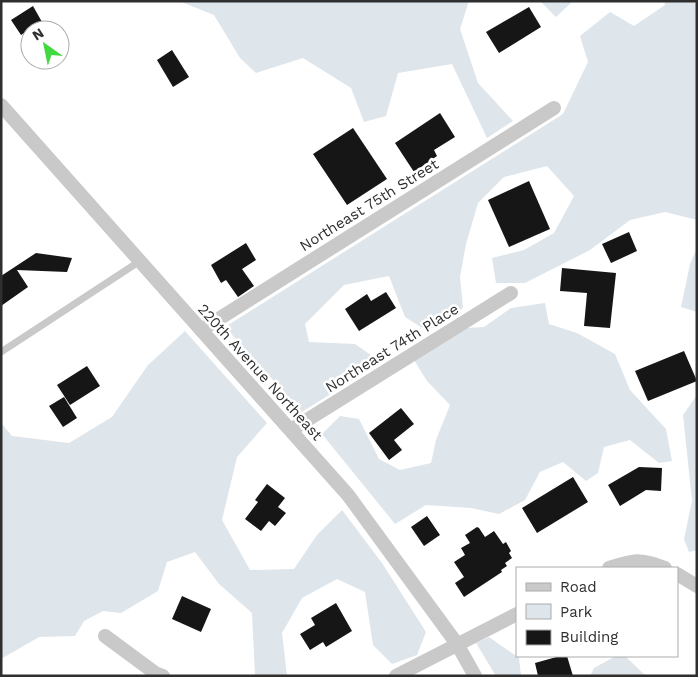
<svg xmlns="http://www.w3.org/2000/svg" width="698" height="677" font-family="'Work Sans',sans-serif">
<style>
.green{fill:#dee5eb}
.building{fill:#161616}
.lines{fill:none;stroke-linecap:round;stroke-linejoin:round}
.service{stroke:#c9c9c9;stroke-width:7}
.minor{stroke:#c9c9c9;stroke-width:14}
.labels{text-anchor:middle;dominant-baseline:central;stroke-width:5;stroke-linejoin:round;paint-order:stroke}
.street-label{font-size:15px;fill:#2f2f2f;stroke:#fff}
</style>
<rect width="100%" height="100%" fill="#fff"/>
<g class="green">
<polygon points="179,1 469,1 460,29 478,83 513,121 487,138 452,64 398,73 386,116 364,122 351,88 303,58 256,73 240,58 214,15"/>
<polygon points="540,1 572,1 572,2 556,17"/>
<polygon points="664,1 697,1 697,220 665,212 630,220 590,250 525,283 496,283 492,258 524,250 554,233 574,196 547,166 504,177 478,203 466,244 460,277 463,308 427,331 405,317 389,276 344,285 305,324 309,342 355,344 381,362 302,412 225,327 563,114 588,62 580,36 610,12 634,26 665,5"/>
<polygon points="697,248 697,312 681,307 690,264"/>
<polygon points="545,303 549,324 577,333 615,354 630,390 666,429 672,461 659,463 630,440 604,447 598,473 586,481 563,462 540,472 525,500 499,514 471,508 426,505 395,524 322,434 340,416 359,419 379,459 400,470 431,463 436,440 450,405 427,381 414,360 466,328 484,327 511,308"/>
<polygon points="185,331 267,423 237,457 222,520 250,570 294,569 317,535 342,510 382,563 426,632 417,655 392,664 373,645 365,592 337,579 302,598 282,633 287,676 255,676 252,613 219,584 195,552 167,562 158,591 121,613 103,611 84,621 75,636 39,637 1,659 1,423 12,436 69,443 112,417 148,365"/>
<polygon points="697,395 697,550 689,552 684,539 692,501 683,415"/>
<polygon points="489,637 519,658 521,676 496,676 476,643"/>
<polygon points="616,656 625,656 646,676 590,676 594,668"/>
</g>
<g class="building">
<polygon points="33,6 42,22 21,35 11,20"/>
<polygon points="529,7 541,27 499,53 486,32"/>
<polygon points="172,50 189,77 173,87 157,60"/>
<polygon points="440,113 455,137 434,150 437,156 414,172 395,143"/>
<polygon points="353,128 387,179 347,205 313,154"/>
<polygon points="529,181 550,229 509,247 488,200"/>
<polygon points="629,232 637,251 611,263 602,244"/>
<polygon points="246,243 256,260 242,269 254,286 238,297 226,280 221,283 211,265"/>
<polygon points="36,253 72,258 67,272 17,270 28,287 1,306 1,276"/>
<polygon points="562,268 616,273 610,328 584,326 587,293 560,291"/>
<polygon points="386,292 396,308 359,331 345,309 367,294 371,301"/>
<polygon points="684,351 697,381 648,401 635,371"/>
<polygon points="87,366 100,386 70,405 57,385"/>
<polygon points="64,397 77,418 63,427 49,406"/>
<polygon points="401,408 414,424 394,440 402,450 389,460 369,433"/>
<polygon points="639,467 662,468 661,491 646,490 620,506 608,485"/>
<polygon points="573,477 588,502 537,533 522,508"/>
<polygon points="267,484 285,498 278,507 286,513 275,526 269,521 261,531 245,519 258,502 255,500"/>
<polygon points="427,516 440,535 424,546 411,527"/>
<polygon points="477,527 479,528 485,537 494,531 503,544 506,542 511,551 509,553 512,558 505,563 507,566 501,570 502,572 464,597 455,583 464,577 454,562 465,555 461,548 470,543 465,535"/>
<polygon points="182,596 211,609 201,632 172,619"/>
<polygon points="336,603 352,631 326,647 323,642 310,650 300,634 315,625 311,618"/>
<polygon points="560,656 567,656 573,676 538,676 535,663"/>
</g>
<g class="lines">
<polyline class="service" points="1,352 140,261"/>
<g class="minor">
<polyline points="1,105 348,495 457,644 475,676"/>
<polyline points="201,330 554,108"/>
<polyline points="291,430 511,293"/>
<path d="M609,568c25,-8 30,-10 56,0"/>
<polyline points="677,574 697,586"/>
<polyline points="105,636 155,673 163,676"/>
<polyline points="396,676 517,614"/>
</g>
</g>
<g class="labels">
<g class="street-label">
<text transform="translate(369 205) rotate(-32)">Northeast 75th Street</text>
<text transform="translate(392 348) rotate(-32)">Northeast 74th Place</text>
<text transform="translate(260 372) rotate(48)">220th Avenue Northeast</text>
</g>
</g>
<rect width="698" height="677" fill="none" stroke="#2f2f2f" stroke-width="5"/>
<rect x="516" y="567" width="162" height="90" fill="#ffffff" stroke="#acacac"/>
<rect x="526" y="583" width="25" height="8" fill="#c9c9c9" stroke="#acacac"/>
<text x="560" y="592" font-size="15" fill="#2f2f2f">Road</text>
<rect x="526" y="604" width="25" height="15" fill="#dee5eb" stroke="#acacac"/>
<text x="560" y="617" font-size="15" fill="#2f2f2f">Park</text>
<rect x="526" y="630" width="25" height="15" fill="#161616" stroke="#acacac"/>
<text x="560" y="642" font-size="15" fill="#2f2f2f">Building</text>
<g transform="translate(45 45) rotate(327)"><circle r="24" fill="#ffffff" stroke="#acacac"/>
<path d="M0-4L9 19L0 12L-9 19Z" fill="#42d83f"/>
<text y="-8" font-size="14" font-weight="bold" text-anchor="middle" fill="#2f2f2f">N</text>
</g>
</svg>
